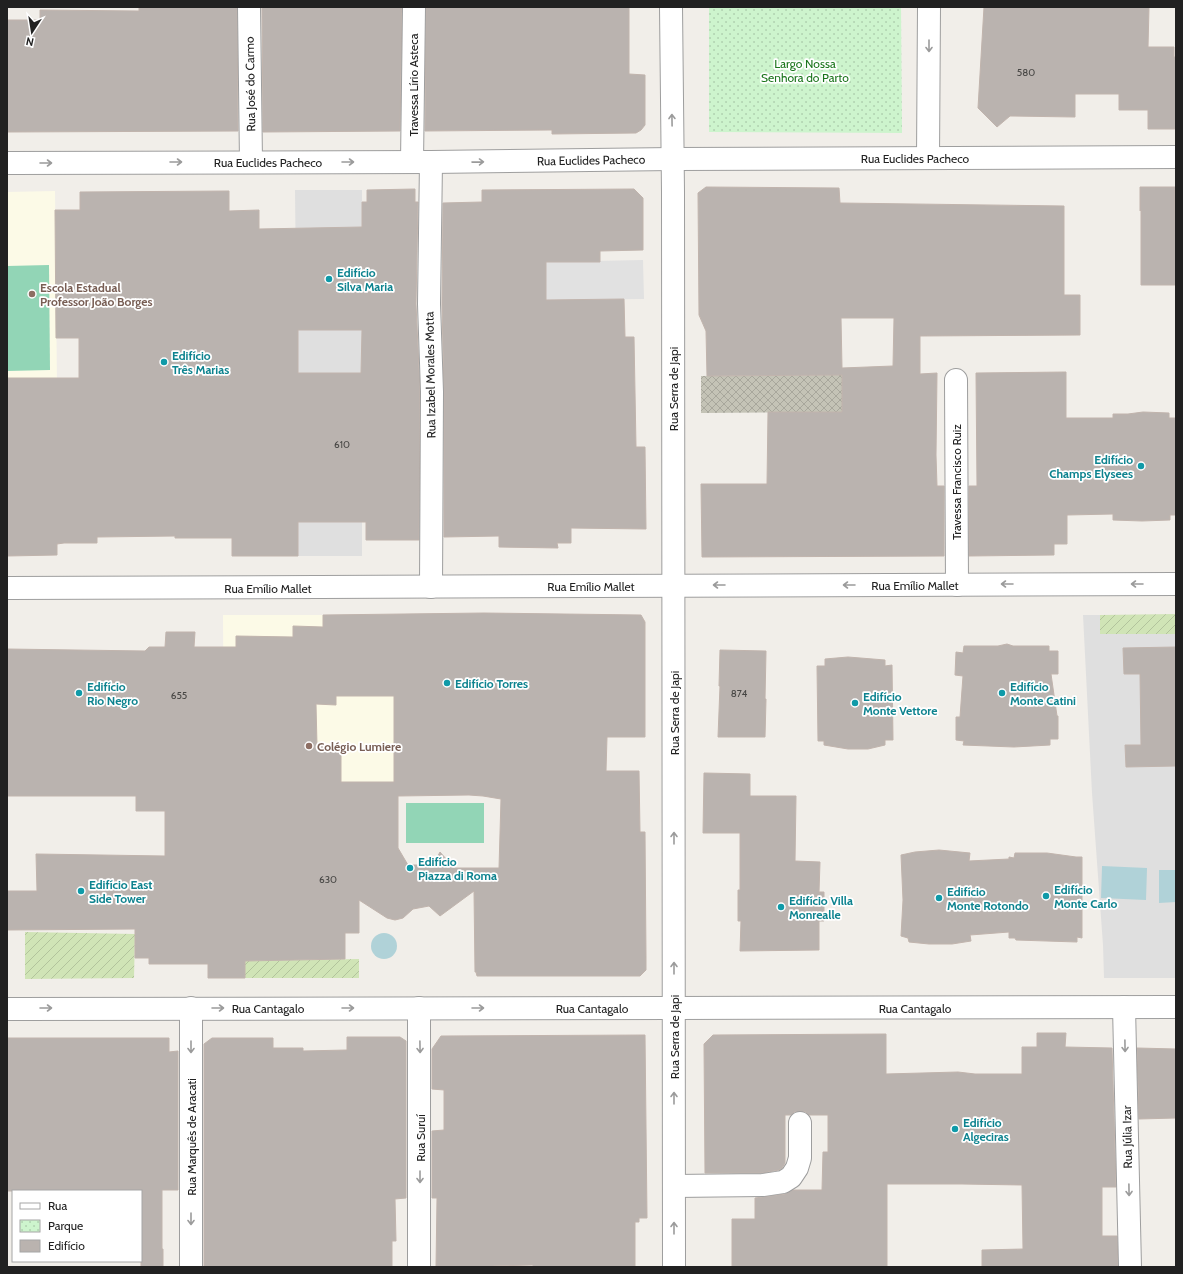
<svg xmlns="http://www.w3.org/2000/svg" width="1183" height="1274" font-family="Cabin,sans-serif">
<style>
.residential{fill:#dfdfdf}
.education{fill:#fcfae7}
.construction{fill:url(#construction-cross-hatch)}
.park{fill:url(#park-dots)}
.garden{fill:url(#garden-furrows)}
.pitch{fill:#92d5b6}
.parking{fill:#e1e1e1}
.water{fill:#b0d2d8}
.building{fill:#bab3af;stroke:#c1b4ad;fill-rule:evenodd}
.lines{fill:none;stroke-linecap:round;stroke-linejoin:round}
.minor-casing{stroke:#9e9e9e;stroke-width:24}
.minor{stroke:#fff;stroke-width:22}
.oneway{stroke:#9b9b9b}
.culture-dot{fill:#0f9aa8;stroke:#fff;stroke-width:1.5}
.education-dot{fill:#8d6e63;stroke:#fff;stroke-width:1.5}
.labels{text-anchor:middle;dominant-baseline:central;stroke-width:3.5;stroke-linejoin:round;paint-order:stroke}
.number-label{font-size:10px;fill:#474644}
.park-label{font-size:12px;fill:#1a751b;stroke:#fff}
.street-label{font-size:12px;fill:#212121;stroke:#fff}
.culture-label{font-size:12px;font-weight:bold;fill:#0d838f;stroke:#fff;text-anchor:start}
.education-label{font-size:12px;font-weight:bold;fill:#785e54;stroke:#fff;text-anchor:start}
</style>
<defs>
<pattern id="construction-cross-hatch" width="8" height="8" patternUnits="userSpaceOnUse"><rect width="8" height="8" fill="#c4c3b6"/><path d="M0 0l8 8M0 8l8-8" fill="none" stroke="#a8a79c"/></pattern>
<pattern id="park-dots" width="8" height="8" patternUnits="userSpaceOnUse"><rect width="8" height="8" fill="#cdf4cd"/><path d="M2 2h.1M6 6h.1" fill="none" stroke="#b0d1b0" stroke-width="1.8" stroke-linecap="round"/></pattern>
<pattern id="garden-furrows" width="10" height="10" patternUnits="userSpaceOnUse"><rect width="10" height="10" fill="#d0e4b6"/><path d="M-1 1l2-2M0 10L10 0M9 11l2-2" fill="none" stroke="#b2c39c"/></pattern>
</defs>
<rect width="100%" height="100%" fill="#f1eee9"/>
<g class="residential">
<polygon points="295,190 362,190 362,556 298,556 297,373"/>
<polygon points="1083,615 1100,615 1100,634 1176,634 1176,978 1104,978 1103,945 1092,793"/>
</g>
<g class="education">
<polygon points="55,191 58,484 7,484 7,192"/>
<polygon points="223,615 393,615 395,796 224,796"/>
</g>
<polygon class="construction" points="847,375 847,412 701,413 701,376"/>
<polygon class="park" points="709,7 901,7 902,133 709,132"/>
<g class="garden">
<polygon points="1176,614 1176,634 1100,634 1100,615"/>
<polygon points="25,932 135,934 134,978 25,979"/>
<polygon points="359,959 359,978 245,978 245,961"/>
</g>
<g class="pitch">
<polygon points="49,265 50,370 7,371 7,266"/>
<rect x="406" y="803" width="78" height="40"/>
</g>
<polygon class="parking" points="643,260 644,299 546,300 546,262"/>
<g class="water">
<polygon points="1102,866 1147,868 1146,900 1101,898"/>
<polygon points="1159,870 1176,870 1176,902 1159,903"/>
<circle cx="384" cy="946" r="13"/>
</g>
<g class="building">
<polygon points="139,7 237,7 238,131 7,132 7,20 40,20 40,10 139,11"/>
<polygon points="262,7 402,7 400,131 263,132"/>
<polygon points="426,7 629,7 629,74 645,75 645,125 641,130 636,133 552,134 552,130 425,131"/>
<polygon points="984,7 1149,7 1148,47 1174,47 1174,57 1176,57 1176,129 1148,129 1148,110 1119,110 1119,94 1075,94 1075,117 1010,116 997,127 978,108"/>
<path d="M706,187l133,1 1,15 224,3v89h16v40l-160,1v38l17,-1 -1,82 1,31h7v70l-242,1 -1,-73h66l1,-72h74v-37l-135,1 -1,-45 -7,-16 -1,-122zM841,318h53l-1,48 -51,2z"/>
<polygon points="1140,187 1175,187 1176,285 1141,285 1141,210 1140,211"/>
<path d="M415,189v13h3l-2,102 4,88 -1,148h-53v-18h-68v34h-66v-18h-57v-2l-78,1v6h-33l-7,1v11l-50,1v-178h72v-40h-23l-1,-128h25v-18l149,-1v20l30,-1v19l103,-2v-25h5v-12zM298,330h64l-1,43h-63z"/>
<polygon points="634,189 643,198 643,250 600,251 600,262 546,262 546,300 624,299 625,337 634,337 636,447 645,447 646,529 571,528 571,543 557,543 558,548 499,547 499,536 444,537 444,392 442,304 443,203 482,202 482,190"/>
<polygon points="1066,372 1066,418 1113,418 1113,414 1128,414 1143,412 1169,413 1169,418 1176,418 1176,515 1170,515 1170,520 1142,521 1113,520 1113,514 1067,515 1067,544 1054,544 1054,555 969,556 969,486 977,486 976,373"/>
<path d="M484,613l157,2 4,7v115h-38l-1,34h33l1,61h5l1,126v12l-6,6h-163l-1,-4h-1l-1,-81 -34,25 -11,-10 -16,3 -10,9 -8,2 -8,-2 -28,-18v33h-14v26l-100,2v17h-37v-14h-59v-6h-14v-29l-128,1v-39h30l-1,-37 129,2v-45h-29v-15h-129v-147l138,2 4,-4h16l1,-15h29l-1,15h42v-11l57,1v-11l30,1v-12zM336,696h58v86h-53v-36h-24l-1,-42 20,1zM469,795l14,1 18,3 -2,69h-45l-14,-16 -7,13h-25l-10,-17v-52z"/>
<polygon points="1007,644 1013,646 1049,646 1049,651 1058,651 1058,674 1051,674 1057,716 1058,716 1058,739 1050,739 1050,745 1014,747 963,745 964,741 956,740 956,717 960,717 963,676 955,675 956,652 963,653 964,646 998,646"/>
<polygon points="1176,647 1176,766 1126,767 1125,745 1141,745 1140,674 1124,674 1123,648"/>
<polygon points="720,650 766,651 765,699 766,699 765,737 718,737 720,686 719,686"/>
<polygon points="848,657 885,660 885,666 892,665 893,740 885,740 885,745 868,749 848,749 824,745 824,741 818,741 817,666 825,666 825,659"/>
<polygon points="704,773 750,774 750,796 796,796 795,861 820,862 819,892 824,892 824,921 819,921 819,950 740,951 741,921 738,921 738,890 740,890 740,833 703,833"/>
<polygon points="939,850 970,853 969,861 1009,859 1009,857 1014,858 1015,853 1047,853 1076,857 1082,857 1082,938 1077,937 1077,942 1016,940 1015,938 1009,938 1009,932 970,935 971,941 952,944 929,944 909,942 908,938 901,936 903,900 901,855 915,852"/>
<polygon points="1037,1033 1066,1033 1065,1047 1112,1048 1116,1187 1102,1187 1102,1236 1117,1236 1118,1267 982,1267 982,1250 1023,1249 1022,1185 962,1184 887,1184 887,1267 732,1267 732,1219 755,1219 755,1198 785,1194 793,1190 822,1190 823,1152 828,1152 828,1115 809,1115 806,1112 800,1111 794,1112 791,1115 785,1115 785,1163 782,1168 779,1170 762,1173 705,1173 704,1044 713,1035 886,1034 886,1074 958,1072 975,1074 1022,1074 1022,1047 1037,1047"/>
<polygon points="645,1035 647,1218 639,1218 639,1222 635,1222 635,1267 533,1267 533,1265 493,1266 493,1267 436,1267 437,1198 432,1198 432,1131 444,1130 444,1090 432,1089 432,1049 441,1036"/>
<polygon points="347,1037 400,1037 406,1041 406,1198 395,1199 396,1241 392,1241 392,1267 204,1267 204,1044 212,1038 273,1038 273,1048 303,1048 303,1051 347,1050"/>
<polygon points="7,1038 169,1038 169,1052 178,1051 178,1190 162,1190 162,1249 163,1249 163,1267 141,1267 141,1191 7,1191"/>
<polygon points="1137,1048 1176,1049 1176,1118 1139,1119"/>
</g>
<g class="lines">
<defs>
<g id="minor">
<polyline points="249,7 251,162"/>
<polyline points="671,7 673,192 674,1267"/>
<polyline points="928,158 929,7"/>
<polyline points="412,162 414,7"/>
<polyline points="431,162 429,304 432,392 431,587"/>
<polyline points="7,163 431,162 673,159 1176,157"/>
<polyline points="956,380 957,585"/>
<polyline points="7,588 1176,584"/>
<polyline points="1124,1007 1130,1267"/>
<polyline points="7,1009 674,1008 1176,1007"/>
<polyline points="674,1186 763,1185 783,1182 791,1177 797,1168 800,1158 800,1123"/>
<polyline points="191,1267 191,1008"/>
<polyline points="419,1267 419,1008"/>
</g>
</defs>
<use href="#minor" class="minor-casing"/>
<use href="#minor" class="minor"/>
</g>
<defs><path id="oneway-shaft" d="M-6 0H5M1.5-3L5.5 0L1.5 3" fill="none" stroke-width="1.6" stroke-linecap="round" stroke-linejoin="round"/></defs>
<g class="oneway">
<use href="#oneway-shaft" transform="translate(929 46) rotate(90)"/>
<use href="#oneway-shaft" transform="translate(672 120) rotate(-91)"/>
<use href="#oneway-shaft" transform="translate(176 162)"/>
<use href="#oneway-shaft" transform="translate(348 162)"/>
<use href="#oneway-shaft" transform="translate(478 162) rotate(-1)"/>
<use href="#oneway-shaft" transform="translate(46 163)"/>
<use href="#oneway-shaft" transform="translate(1007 584) rotate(180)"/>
<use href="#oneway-shaft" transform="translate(1137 584) rotate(180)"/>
<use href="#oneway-shaft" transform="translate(719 585) rotate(-180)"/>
<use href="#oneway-shaft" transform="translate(849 585) rotate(180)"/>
<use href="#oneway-shaft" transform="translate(674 838) rotate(-90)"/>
<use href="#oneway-shaft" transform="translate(674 968) rotate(-90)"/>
<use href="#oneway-shaft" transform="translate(46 1008)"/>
<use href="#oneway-shaft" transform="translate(218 1008)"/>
<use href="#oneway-shaft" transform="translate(348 1008)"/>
<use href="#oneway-shaft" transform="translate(478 1008)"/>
<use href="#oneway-shaft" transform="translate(1125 1046) rotate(89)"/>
<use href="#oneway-shaft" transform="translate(191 1047) rotate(90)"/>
<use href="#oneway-shaft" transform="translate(420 1047) rotate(89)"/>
<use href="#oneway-shaft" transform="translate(674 1098) rotate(-90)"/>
<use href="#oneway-shaft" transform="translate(420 1177) rotate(90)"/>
<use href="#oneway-shaft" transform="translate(1129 1190) rotate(89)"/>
<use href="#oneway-shaft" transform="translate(191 1219) rotate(90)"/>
<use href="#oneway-shaft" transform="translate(674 1228) rotate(-90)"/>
</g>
<g class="culture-dot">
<circle cx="329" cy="279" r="4"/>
<circle cx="164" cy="362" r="4"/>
<circle cx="1141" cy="466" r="4"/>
<circle cx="447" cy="683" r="4"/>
<circle cx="79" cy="693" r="4"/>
<circle cx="1002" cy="693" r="4"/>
<circle cx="855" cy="703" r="4"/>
<circle cx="410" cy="868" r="4"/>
<circle cx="81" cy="891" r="4"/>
<circle cx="1046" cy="896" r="4"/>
<circle cx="939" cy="898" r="4"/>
<circle cx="781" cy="907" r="4"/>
<circle cx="955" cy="1129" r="4"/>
</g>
<g class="education-dot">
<circle cx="32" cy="294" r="4"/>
<circle cx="309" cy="746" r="4"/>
</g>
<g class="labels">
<g class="number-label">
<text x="1026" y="72">580</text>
<text x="342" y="444">610</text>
<text x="739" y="693">874</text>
<text x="179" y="695">655</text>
<text x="328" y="879">630</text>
</g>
<g class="park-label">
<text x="805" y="63">Largo Nossa<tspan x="805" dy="14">Senhora do Parto</tspan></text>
</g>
<g class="street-label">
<text transform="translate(250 84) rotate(-91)">Rua José do Carmo</text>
<text transform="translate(413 85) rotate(-90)">Travessa Lírio Asteca</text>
<text x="915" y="158">Rua Euclides Pacheco</text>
<text transform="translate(591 160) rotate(-1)">Rua Euclides Pacheco</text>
<text x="268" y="162">Rua Euclides Pacheco</text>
<text transform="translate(430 375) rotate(-91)">Rua Izabel Morales Motta</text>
<text transform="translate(673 389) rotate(-90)">Rua Serra de Japi</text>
<text transform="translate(956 482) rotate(-90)">Travessa Francisco Ruiz</text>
<text x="915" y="585">Rua Emílio Mallet</text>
<text x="591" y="586">Rua Emílio Mallet</text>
<text x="268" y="588">Rua Emílio Mallet</text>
<text transform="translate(674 713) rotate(-90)">Rua Serra de Japi</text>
<text x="268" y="1008">Rua Cantagalo</text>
<text x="592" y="1008">Rua Cantagalo</text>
<text x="915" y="1008">Rua Cantagalo</text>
<text transform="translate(674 1037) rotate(-90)">Rua Serra de Japi</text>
<text transform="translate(191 1137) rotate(-90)">Rua Marquês de Aracati</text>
<text transform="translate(1127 1137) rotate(-91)">Rua Júlia Izar</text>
<text transform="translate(420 1138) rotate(-90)">Rua Suruí</text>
</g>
<g class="culture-label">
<text x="337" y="272">Edifício<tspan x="337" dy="14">Silva Maria</tspan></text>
<text x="172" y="355">Edifício<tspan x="172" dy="14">Três Marias</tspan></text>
<text x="1133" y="459" text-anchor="end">Edifício<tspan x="1133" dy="14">Champs Elysees</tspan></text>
<text x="455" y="683">Edifício Torres</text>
<text x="87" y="686">Edifício<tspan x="87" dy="14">Rio Negro</tspan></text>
<text x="1010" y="686">Edifício<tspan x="1010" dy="14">Monte Catini</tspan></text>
<text x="863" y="696">Edifício<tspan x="863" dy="14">Monte Vettore</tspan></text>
<text x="418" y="861">Edifício<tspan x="418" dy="14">Piazza di Roma</tspan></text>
<text x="89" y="884">Edifício East<tspan x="89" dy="14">Side Tower</tspan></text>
<text x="1054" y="889">Edifício<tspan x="1054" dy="14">Monte Carlo</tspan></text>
<text x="947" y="891">Edifício<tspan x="947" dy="14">Monte Rotondo</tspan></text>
<text x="789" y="900">Edifício Villa<tspan x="789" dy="14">Monrealle</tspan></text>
<text x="963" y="1122">Edifício<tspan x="963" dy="14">Algeciras</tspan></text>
</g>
<g class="education-label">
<text x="40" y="287">Escola Estadual<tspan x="40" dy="14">Professor João Borges</tspan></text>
<text x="317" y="746">Colégio Lumiere</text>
</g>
</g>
<rect width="1183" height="1274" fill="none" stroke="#212121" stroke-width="16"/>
<rect x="12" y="1190" width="130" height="72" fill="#ffffff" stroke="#a6a6a6"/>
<rect x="20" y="1203" width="20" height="6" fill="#ffffff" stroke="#a6a6a6"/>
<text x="48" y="1210" font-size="12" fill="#212121">Rua</text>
<rect x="20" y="1220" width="20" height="12" fill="url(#park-dots)" stroke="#a6a6a6"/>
<text x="48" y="1230" font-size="12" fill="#212121">Parque</text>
<rect x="20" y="1240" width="20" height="12" fill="#bab3af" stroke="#a6a6a6"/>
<text x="48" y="1250" font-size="12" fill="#212121">Edifício</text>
<g transform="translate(32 32) rotate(192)" stroke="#ffffff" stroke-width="3" paint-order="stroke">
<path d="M0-3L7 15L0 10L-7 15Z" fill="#212121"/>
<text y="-6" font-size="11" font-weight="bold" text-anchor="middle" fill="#212121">N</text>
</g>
</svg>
